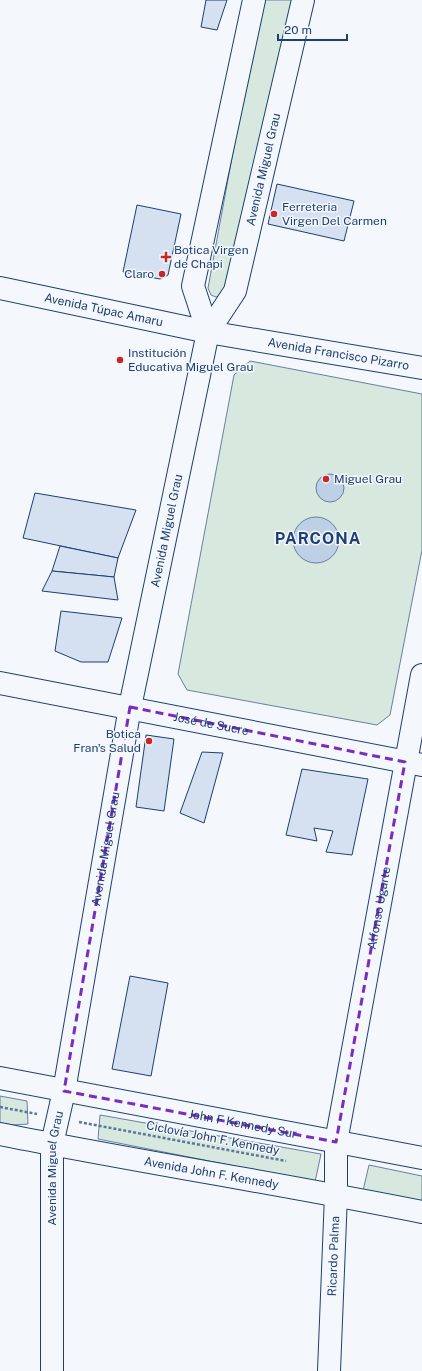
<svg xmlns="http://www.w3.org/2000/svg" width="422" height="1371" font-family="'Public Sans',sans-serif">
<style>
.green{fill:#d7e8df;stroke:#687fa3}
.water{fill:#bed0e5;stroke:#687fa3}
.building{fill:#d5e0f0;stroke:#1d3f73}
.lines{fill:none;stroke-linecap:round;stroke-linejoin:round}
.minor-casing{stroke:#1d3f73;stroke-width:24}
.path{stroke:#5e769c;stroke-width:2.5;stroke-dasharray:3 2;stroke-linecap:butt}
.minor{stroke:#f4f7fb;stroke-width:22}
.marked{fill:none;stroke:#7b2cbf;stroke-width:3;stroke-dasharray:8 5;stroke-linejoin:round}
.poi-dot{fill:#c62828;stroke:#f4f7fb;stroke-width:1.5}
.labels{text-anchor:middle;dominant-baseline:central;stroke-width:3;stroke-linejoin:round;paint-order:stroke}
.street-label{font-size:12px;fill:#1d3f73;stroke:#f4f7fb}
.poi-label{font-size:12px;fill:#1d3f73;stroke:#f4f7fb;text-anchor:start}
.district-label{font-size:16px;font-weight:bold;letter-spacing:1px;fill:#1d3f73;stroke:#f4f7fb}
</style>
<rect width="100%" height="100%" fill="#f4f7fb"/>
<g class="green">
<polygon points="261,0 295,0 226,293 216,297 211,295 208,288"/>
<polygon points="250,361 422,394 422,550 390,715 377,725 187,690 178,674 234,375"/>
<polygon points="0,1096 27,1101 28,1124 13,1125 0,1123"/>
<polygon points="100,1115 321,1154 315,1182 98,1139"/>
<polygon points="369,1165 422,1176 422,1205 362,1195"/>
</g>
<g class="water">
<circle cx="330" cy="488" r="14"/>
<circle cx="316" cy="540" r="23"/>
</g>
<g class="building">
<polygon points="206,0 227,0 217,30 201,27"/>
<polygon points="277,184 354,201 344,241 268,224"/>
<polygon points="137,205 181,214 168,275 160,279 123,272"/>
<polygon points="35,493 136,510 118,558 23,538"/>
<polygon points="60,546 118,558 114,577 52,571"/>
<polygon points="52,571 114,577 118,600 42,591"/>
<polygon points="61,611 122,618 108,662 81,662 55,651"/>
<polygon points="146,735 174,739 164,811 136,807"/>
<polygon points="202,752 223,753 204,823 180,813"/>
<polygon points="302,769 368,779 352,855 326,852 333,831 314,828 317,841 286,835"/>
<polygon points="130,976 168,983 151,1076 112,1069"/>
</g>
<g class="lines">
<defs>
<g id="minor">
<path id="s1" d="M0,288l208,44 214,36"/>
<polyline points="208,332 193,286 254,0"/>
<path id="s2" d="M0,683l422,82"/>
<path id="s3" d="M0,1078l422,80"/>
<path id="s4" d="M0,1134c140,28 282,50 422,78"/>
<path id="s5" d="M52,1371v-227l12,-53 66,-384 78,-375 27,-41 68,-291"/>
<path id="s6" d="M329,1371l7,-176v-53l86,-467"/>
</g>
</defs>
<use href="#minor" class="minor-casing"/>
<g class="path">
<polyline points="0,1107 37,1114"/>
<polyline points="79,1122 286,1161"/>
</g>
<use href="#minor" class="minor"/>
</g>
<path class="marked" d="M130,707l275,55 -69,380 -272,-51z"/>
<g class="poi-dot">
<circle cx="274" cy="214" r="4"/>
<path d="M164 251h4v4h4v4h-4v4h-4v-4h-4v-4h4z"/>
<circle cx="162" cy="274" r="4"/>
<circle cx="120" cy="360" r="4"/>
<circle cx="326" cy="479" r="4"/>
<circle cx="149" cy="741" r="4"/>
</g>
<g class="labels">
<g class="street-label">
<text stroke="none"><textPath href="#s5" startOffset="1228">Avenida Miguel Grau</textPath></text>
<text stroke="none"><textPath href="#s1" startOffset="106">Avenida Túpac Amaru</textPath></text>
<text stroke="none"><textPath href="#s1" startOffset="345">Avenida Francisco Pizarro</textPath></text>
<text stroke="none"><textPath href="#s5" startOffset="851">Avenida Miguel Grau</textPath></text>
<text stroke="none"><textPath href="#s2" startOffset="215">José de Sucre</textPath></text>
<text stroke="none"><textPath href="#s5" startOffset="527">Avenida Miguel Grau</textPath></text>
<text stroke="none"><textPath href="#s6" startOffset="467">Alfonso Ugarte</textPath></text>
<text stroke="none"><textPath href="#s3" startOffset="247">John F Kennedy Sur</textPath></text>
<text transform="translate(213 1138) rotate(11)">Ciclovía John F. Kennedy</text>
<text stroke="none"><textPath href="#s5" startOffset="203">Avenida Miguel Grau</textPath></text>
<text stroke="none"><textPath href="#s4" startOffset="215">Avenida John F. Kennedy</textPath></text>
<text stroke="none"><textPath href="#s6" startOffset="115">Ricardo Palma</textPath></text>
</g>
<g class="poi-label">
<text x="282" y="207">Ferreteria<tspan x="282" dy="14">Virgen Del Carmen</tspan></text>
<text x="174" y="250">Botica Virgen<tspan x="174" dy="14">de Chapi</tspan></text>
<text x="154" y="274" text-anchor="end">Claro</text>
<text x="128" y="353">Institución<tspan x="128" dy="14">Educativa Miguel Grau</tspan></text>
<text x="334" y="479">Miguel Grau</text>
<text x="141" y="734" text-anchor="end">Botica<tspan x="141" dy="14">Fran's Salud</tspan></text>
</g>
<g class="district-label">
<text x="318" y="538">PARCONA</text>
</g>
</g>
<path d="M278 34v6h69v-6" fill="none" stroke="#1d3f73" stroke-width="2"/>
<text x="284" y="34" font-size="12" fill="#1d3f73" stroke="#f4f7fb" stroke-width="3" paint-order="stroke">20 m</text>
</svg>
